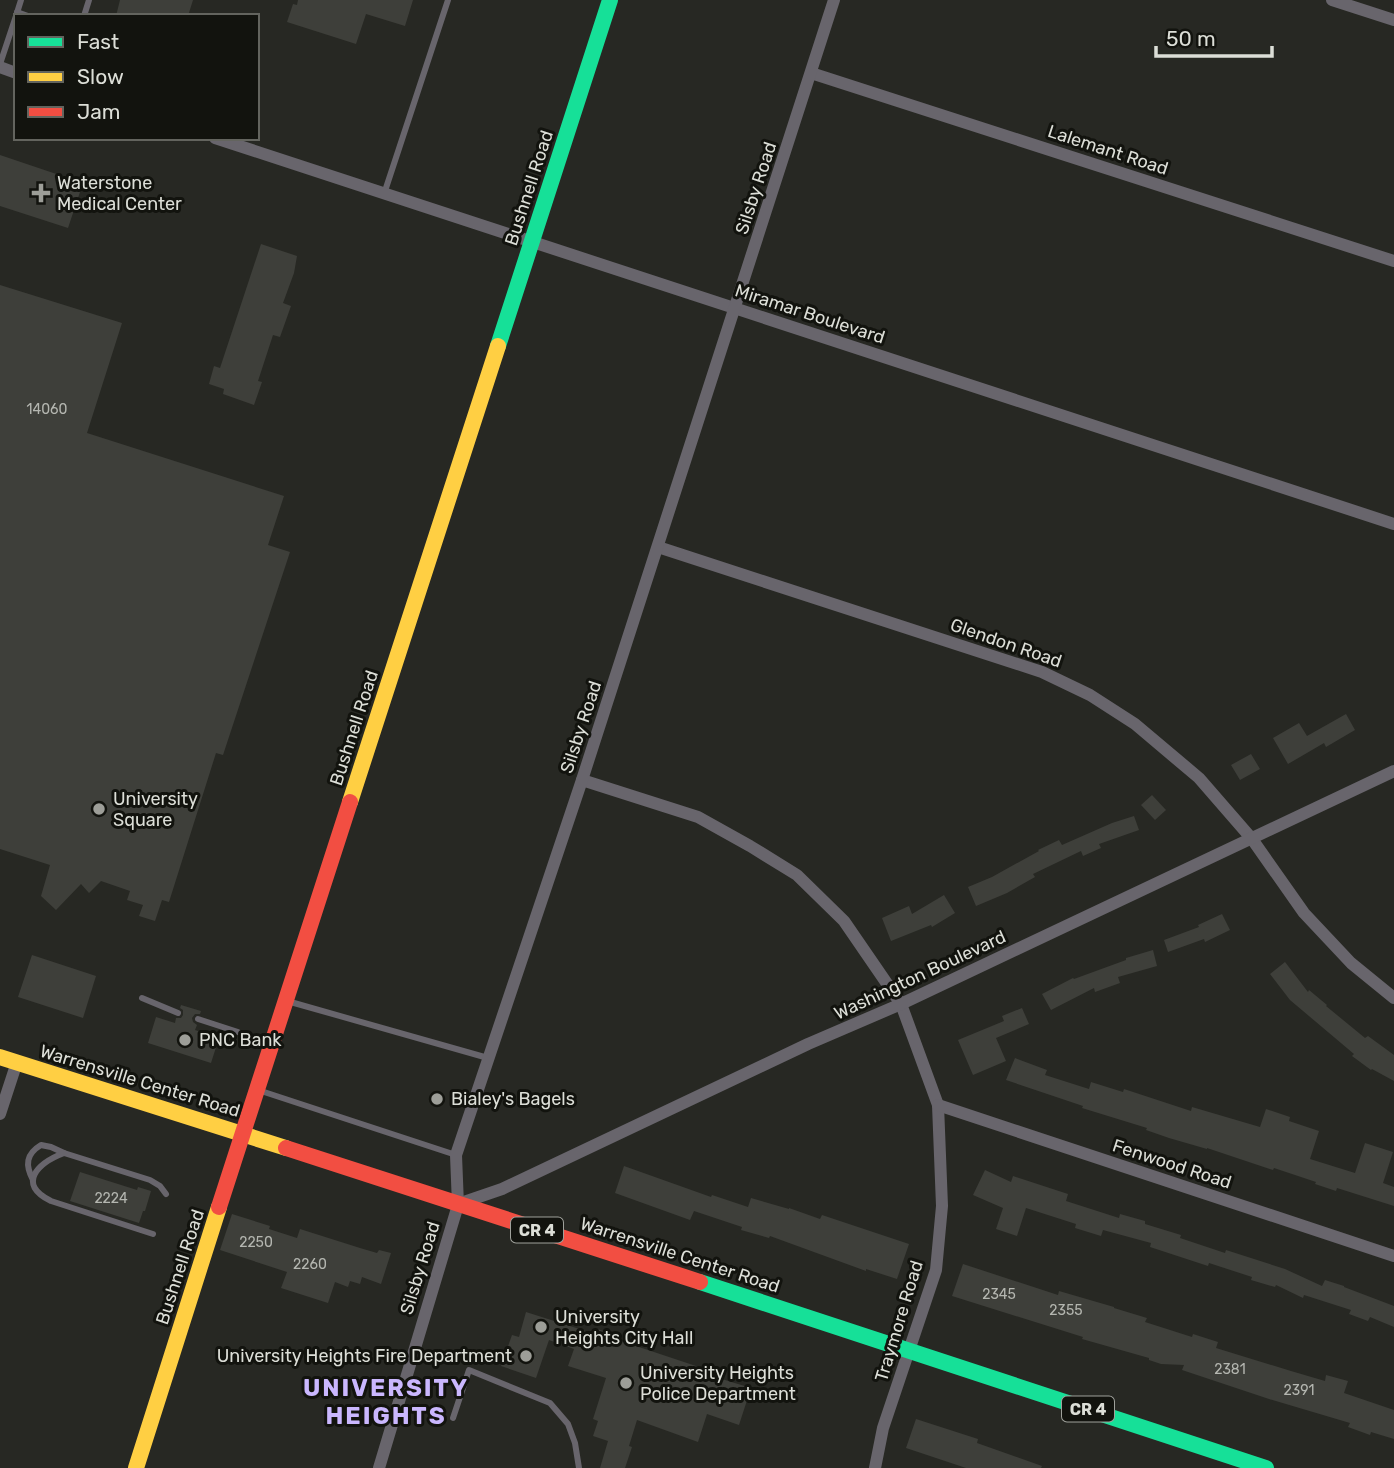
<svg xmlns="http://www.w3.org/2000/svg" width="1394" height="1468" font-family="Rubik,sans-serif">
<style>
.building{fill:#3e3f3a}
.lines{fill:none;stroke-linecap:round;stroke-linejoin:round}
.lane{stroke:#68656c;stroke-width:6}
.street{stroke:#68656c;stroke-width:12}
.fast{stroke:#16e098;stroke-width:16}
.slow{stroke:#ffcf43;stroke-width:16}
.jam{stroke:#f24e42;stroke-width:16}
.poi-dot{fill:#9d9e98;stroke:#12130e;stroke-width:2.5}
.labels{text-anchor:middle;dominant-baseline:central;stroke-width:6;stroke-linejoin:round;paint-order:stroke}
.number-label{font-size:14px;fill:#b4b6b0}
.shield{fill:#12130e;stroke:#9fa19b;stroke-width:2}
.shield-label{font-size:16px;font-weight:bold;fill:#dcded7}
.street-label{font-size:18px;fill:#dcded7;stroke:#12130e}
.poi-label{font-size:18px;fill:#dcded7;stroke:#12130e;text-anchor:start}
.district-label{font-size:24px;font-weight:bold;letter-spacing:2px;fill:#cab7fe;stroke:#12130e}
</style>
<rect width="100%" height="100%" fill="#272823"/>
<g class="building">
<polygon points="120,0 193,0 188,16 116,16"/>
<polygon points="298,0 413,0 405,26 366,14 356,44 287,22 293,4 297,5"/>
<polygon points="0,155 83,183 68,228 0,206"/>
<polygon points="261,244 297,256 294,273 283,303 291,306 280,337 273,335 258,381 262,382 254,405 223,394 224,389 209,384 214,366 220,368"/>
<polygon points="0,285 122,323 87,433 284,496 268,545 290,552 223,755 216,753 169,902 162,900 155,921 139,916 143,905 127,900 130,891 101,881 89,893 81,884 56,910 41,896 50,865 0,849"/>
<polygon points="1346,714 1355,730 1326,747 1324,743 1288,764 1273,738 1299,723 1307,736"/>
<polygon points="1251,754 1260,769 1240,780 1231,765"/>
<polygon points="1152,795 1166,810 1155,820 1141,805"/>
<polygon points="1134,816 1139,830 1099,844 1101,848 1083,856 1081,851 1033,874 1035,877 1007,893 976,906 968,887 992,877 1039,851 1038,850 1059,840 1062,845 1112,823"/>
<polygon points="944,895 955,913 932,927 931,925 891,941 882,918 909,906 912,914"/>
<polygon points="1222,914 1230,930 1205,942 1204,939 1168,952 1164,940 1199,927 1198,925"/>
<polygon points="1153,950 1157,966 1118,977 1120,983 1095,992 1094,988 1051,1010 1042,994 1073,978 1074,979 1126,960 1126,958"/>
<polygon points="32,955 96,976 83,1018 18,997"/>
<polygon points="1285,962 1308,992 1309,990 1327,1005 1326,1006 1365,1038 1368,1036 1394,1055 1394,1081 1372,1069 1371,1070 1352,1056 1354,1054 1290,1000 1270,974"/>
<polygon points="181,1005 201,1011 200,1014 195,1014 192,1018 193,1022 197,1025 195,1030 219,1038 211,1063 148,1043 156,1017 175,1023 176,1018 181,1018 183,1015 183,1010 180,1008"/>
<polygon points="1022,1008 1029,1024 996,1038 1006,1061 973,1075 958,1040 1004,1021 1002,1016"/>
<polygon points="1015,1058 1047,1070 1045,1075 1089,1089 1091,1082 1123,1092 1124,1089 1191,1111 1192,1107 1260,1127 1266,1109 1290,1117 1289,1121 1319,1131 1310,1159 1355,1173 1365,1143 1393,1152 1383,1183 1394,1187 1394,1206 1337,1188 1336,1191 1315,1184 1316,1182 1274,1168 1273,1170 1207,1148 1207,1149 1169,1138 1146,1130 1147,1128 1082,1108 1083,1106 1006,1080"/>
<polygon points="624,1166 711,1197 712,1195 748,1207 751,1198 789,1209 789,1208 820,1219 822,1215 909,1244 897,1279 866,1269 866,1271 770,1236 769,1238 741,1230 742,1227 694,1211 690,1220 615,1193"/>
<polygon points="985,1170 1011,1182 1013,1176 1068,1194 1066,1201 1119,1218 1120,1214 1145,1221 1145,1224 1181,1235 1180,1238 1225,1253 1226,1250 1285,1269 1322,1286 1325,1280 1344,1286 1344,1287 1394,1306 1394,1327 1370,1317 1368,1321 1349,1314 1351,1310 1304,1295 1303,1298 1276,1285 1275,1287 1251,1280 1252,1277 1209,1263 1208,1266 1150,1247 1151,1243 1103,1230 1101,1236 1075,1228 1076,1224 1026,1208 1017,1236 996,1229 1003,1208 973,1195"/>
<polygon points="80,1172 137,1190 138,1187 151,1191 145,1211 143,1211 139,1223 70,1201"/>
<polygon points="232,1214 270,1226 269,1229 297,1238 300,1229 360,1248 377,1253 379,1250 391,1253 381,1284 362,1277 360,1284 350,1281 348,1287 335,1282 328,1303 281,1288 287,1272 220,1250"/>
<polygon points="963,1264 1058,1295 1059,1291 1114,1307 1114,1308 1147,1318 1145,1322 1192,1337 1193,1334 1218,1342 1216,1348 1291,1371 1325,1381 1326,1375 1348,1381 1344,1393 1394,1410 1394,1439 1371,1432 1370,1435 1348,1427 1350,1423 1269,1399 1182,1370 1184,1365 1161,1364 1149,1360 1149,1358 1082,1339 1083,1337 952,1296"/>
<polygon points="526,1312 592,1333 594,1328 610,1333 609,1337 714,1372 712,1376 751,1388 739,1425 707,1414 698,1442 637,1420 629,1446 632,1447 625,1468 600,1468 608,1441 593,1436 598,1421 593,1419 606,1378 568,1366 574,1349 549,1340 536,1378 501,1366 512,1335 519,1337"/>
<polygon points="916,1419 978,1439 977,1443 1042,1466 1041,1468 966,1468 906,1448"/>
</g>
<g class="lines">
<g class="lane">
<polyline points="17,12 28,16"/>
<polyline points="16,16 21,0"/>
<polyline points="84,16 89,0"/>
<polyline points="0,64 16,16"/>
<polyline points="384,194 448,0"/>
<polyline points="142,998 178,1013"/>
<polyline points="287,1001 488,1058"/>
<polyline points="198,1019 238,1032"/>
<polyline points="258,1090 456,1155"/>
<path d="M33,1180c-8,-15 -7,-26 8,-35l10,2 13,6"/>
<path d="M153,1234l-102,-33c-35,-17 -13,-38 13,-48l86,27 10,6 6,8"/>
<polyline points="453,1418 469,1370 550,1403 568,1424 575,1443 579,1468"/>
</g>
<g class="street">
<polyline points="1332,0 1394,20"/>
<polyline points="0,67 16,73"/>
<polyline points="811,73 1394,261"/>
<polyline points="215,138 1394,524"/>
<polyline points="658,547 1042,672 1090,695 1135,724 1199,778 1252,839 1304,913 1351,963 1394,998"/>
<polyline points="582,780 698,817 750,846 797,875 844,921 901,1004 938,1105 942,1206 936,1270 883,1428 875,1468"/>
<polyline points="938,1105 1394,1256"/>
<polyline points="0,1114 17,1062"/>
<polyline points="461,1203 502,1189 808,1044 901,1004 1394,771"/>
<polyline points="379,1468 458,1205 456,1155 582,780 834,0"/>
</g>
<g class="fast">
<polyline points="498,346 610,0"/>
<polyline points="700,1282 1266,1468"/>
</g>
<g class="slow">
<polyline points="350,802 498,346"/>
<polyline points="0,1057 286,1148"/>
<polyline points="136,1468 219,1207"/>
</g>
<g class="jam">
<polyline points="286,1148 700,1282"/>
<polyline points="219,1207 350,802"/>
</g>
</g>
<g class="poi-dot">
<path d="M37.5 182.5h7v7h7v7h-7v7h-7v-7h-7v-7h7z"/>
<circle cx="99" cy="809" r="7"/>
<circle cx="185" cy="1040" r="7"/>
<circle cx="437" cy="1099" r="7"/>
<circle cx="541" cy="1327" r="7"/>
<circle cx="526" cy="1356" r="7"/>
<circle cx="626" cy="1383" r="7"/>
</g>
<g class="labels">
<g class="number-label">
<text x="47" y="409">14060</text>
<text x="111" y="1198">2224</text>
<text x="256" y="1242">2250</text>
<text x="310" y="1264">2260</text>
<text x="999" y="1294">2345</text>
<text x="1066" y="1310">2355</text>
<text x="1230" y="1369">2381</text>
<text x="1299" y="1390">2391</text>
</g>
<g class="shield">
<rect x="511" y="1217.5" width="52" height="25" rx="5"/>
<rect x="1062" y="1396.5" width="52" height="25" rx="5"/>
</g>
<g class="shield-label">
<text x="537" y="1230">CR 4</text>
<text x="1088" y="1409">CR 4</text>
</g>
<g class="street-label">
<text transform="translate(1108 150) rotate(18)">Lalemant Road</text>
<text transform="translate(529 188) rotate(-72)">Bushnell Road</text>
<text transform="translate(756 188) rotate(-72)">Silsby Road</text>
<text transform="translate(810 314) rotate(18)">Miramar Boulevard</text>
<text transform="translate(1006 643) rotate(19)">Glendon Road</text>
<text transform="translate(581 727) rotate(-72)">Silsby Road</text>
<text transform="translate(354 728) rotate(-72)">Bushnell Road</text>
<text transform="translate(920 975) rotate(-25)">Washington Boulevard</text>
<text transform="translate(140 1081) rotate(17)">Warrensville Center Road</text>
<text transform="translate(1172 1164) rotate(18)">Fenwood Road</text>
<text transform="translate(680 1255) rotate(18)">Warrensville Center Road</text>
<text transform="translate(180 1267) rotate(-72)">Bushnell Road</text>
<text transform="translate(420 1268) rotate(-73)">Silsby Road</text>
<text transform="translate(899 1321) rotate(-73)">Traymore Road</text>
</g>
<g class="poi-label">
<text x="57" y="183">Waterstone<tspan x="57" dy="21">Medical Center</tspan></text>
<text x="113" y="799">University<tspan x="113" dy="21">Square</tspan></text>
<text x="199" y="1040">PNC Bank</text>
<text x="451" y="1099">Bialey's Bagels</text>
<text x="555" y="1317">University<tspan x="555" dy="21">Heights City Hall</tspan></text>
<text x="512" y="1356" text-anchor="end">University Heights Fire Department</text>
<text x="640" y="1373">University Heights<tspan x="640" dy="21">Police Department</tspan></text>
</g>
<g class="district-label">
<text x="386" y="1388">UNIVERSITY<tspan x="386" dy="28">HEIGHTS</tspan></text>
</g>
</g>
<rect x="14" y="14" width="245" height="126" fill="#12130e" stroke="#63645e" stroke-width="2"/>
<rect x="28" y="37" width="35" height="10" fill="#16e098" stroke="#63645e" stroke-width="2"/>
<text x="77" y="49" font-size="21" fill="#dcded7">Fast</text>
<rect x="28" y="72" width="35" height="10" fill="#ffcf43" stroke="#63645e" stroke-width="2"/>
<text x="77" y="84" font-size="21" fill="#dcded7">Slow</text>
<rect x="28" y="107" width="35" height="10" fill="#f24e42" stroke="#63645e" stroke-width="2"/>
<text x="77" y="119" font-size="21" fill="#dcded7">Jam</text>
<path d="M1156 46v10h116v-10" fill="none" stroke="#dcded7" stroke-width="3.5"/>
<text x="1166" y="46" font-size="21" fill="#dcded7" stroke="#12130e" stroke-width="5" paint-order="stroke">50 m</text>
</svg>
